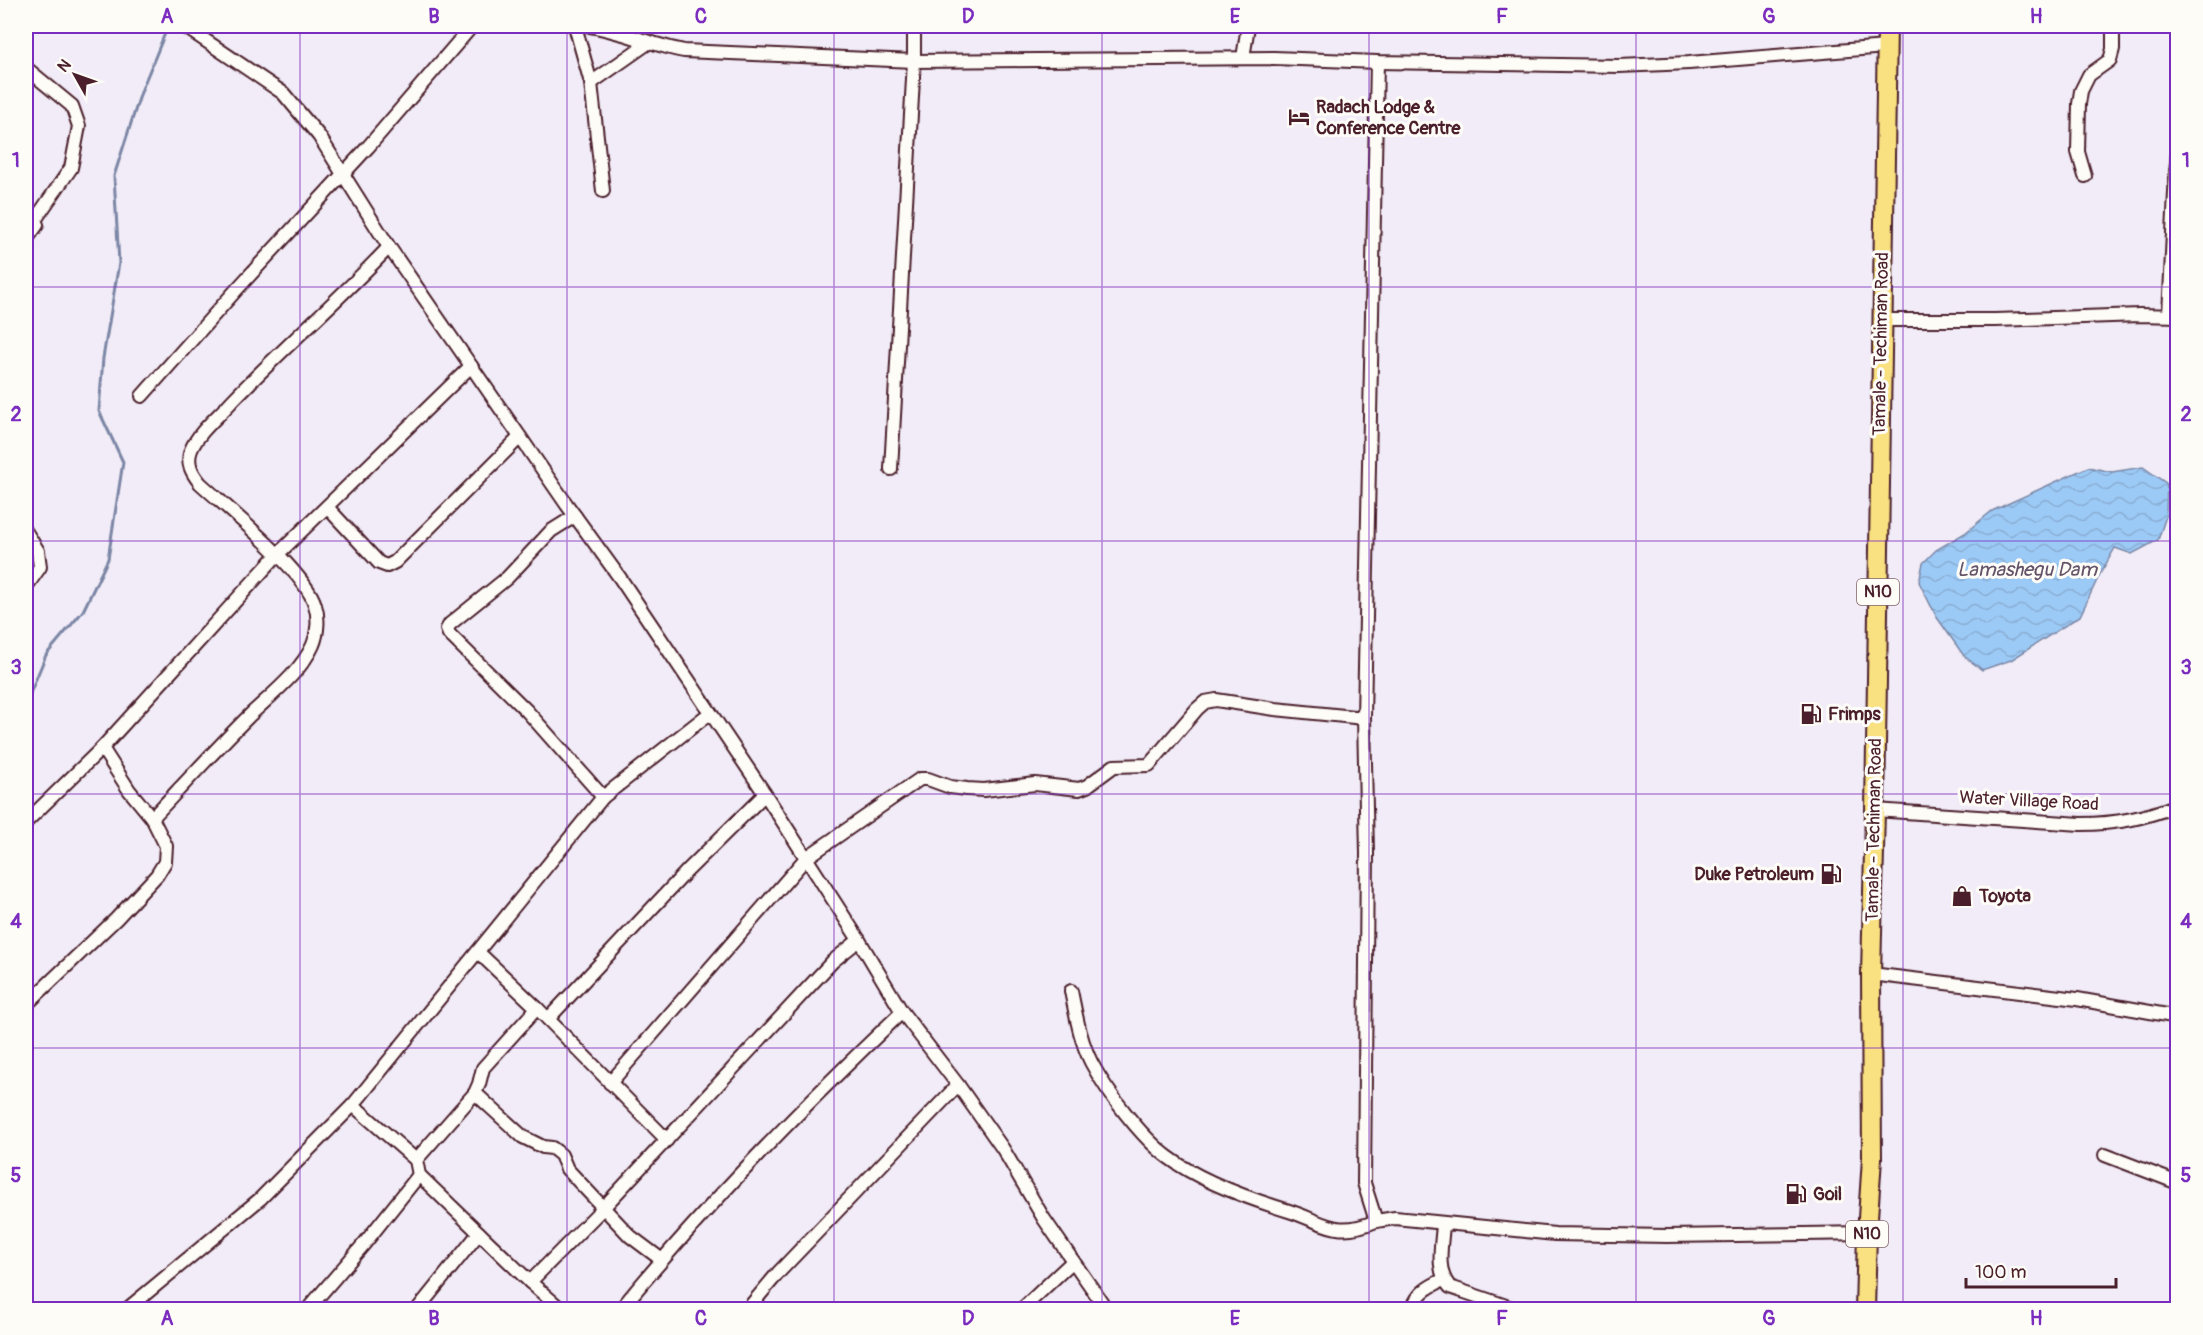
<svg xmlns="http://www.w3.org/2000/svg" width="2203" height="1335" font-family="Pangolin,sans-serif">
<style>
.water{fill:url(#water-waves);stroke:#7b86a5;stroke-width:1.5}
.lines{fill:none;stroke-linecap:round;stroke-linejoin:round}
.stream{stroke:#7b86a5;stroke-width:3}
.minor-casing{stroke:#4a1f2b;stroke-width:16}
.highway-casing{stroke:#4a1f2b;stroke-width:22}
.minor{stroke:#fdfcf7;stroke-width:12}
.highway{stroke:#f9e181;stroke-width:18}
.grid{fill:none;stroke:#7b2cbf;stroke-width:1.5;stroke-opacity:0.55}
.labels{text-anchor:middle;dominant-baseline:central;stroke-width:6;stroke-linejoin:round;paint-order:stroke}
.shield{fill:#fdfcf7;stroke:#806168;stroke-width:1.5}
.shield-label{font-size:16px;font-weight:bold;fill:#4a1f2b}
.poi-label{font-size:18px;font-weight:bold;fill:#4a1f2b;stroke:#fdfcf7;text-anchor:start}
.street-label{font-size:18px;fill:#4a1f2b;stroke:#fdfcf7}
.water-label{font-size:20px;font-style:italic;fill:#635268;stroke:#fdfcf7}
.neatline{fill:none;stroke:#7b2cbf;stroke-width:2}
.grid-label{font-size:20px;text-anchor:middle;font-weight:bold;fill:#7b2cbf}
</style>
<defs>
<pattern id="water-waves" width="16" height="10" patternUnits="userSpaceOnUse" patternTransform="scale(1.5)"><rect width="16" height="10" fill="#9ccaf6"/><path d="M0 5q4-4 8 0t8 0" fill="none" stroke="#88add3"/></pattern>
</defs>
<rect width="100%" height="100%" fill="#f1ecf7"/>
<filter id="ink" filterUnits="userSpaceOnUse"><feTurbulence type="fractalNoise" baseFrequency=".0167" numOctaves="2"/><feDisplacementMap in="SourceGraphic" scale="12" xChannelSelector="R" yChannelSelector="G"/><feConvolveMatrix kernelMatrix="1 2 1 2 8 2 1 2 1" color-interpolation-filters="sRGB"/></filter>
<g filter="url(#ink)">
<polygon class="water" points="2088,467 2112,472 2143,467 2167,484 2166,516 2158,540 2132,554 2115,548 2099,576 2080,616 2011,660 1982,670 1964,656 1936,616 1919,582 1923,563 1936,550 1965,533 1992,511"/>
<g class="lines">
<polyline class="stream" points="26,703 46,655 83,611 108,559 123,462 99,411 103,358 119,263 114,176 142,89 168,26"/>
<defs>
<g id="minor">
<polyline points="184,26 283,93 319,136 389,247 567,505 620,578 765,794 859,940 902,1012 958,1085 1003,1149 1044,1219 1107,1310"/>
<polyline points="575,26 591,83 603,191"/>
<path d="M590,26c32,5 62,19 94,25l230,10 360,-3 103,4 242,4 70,-3 197,-16"/>
<polyline points="1243,58 1248,26"/>
<polyline points="1377,62 1364,718 1367,853 1364,1183 1376,1221 1395,1218 1555,1234 1667,1236 1867,1233"/>
<polyline points="26,68 72,106 79,126 71,168 35,220"/>
<polyline points="591,83 648,43"/>
<polyline points="2176,172 2178,152"/>
<polyline points="2085,176 2078,152 2079,104 2081,91 2089,75 2110,60 2113,49 2113,26"/>
<polyline points="26,212 37,225 26,240"/>
<polyline points="2169,315 2176,172 2178,172"/>
<polyline points="1881,320 1995,320 2140,315 2178,316"/>
<polyline points="142,396 238,288 368,147 472,26"/>
<polyline points="891,469 914,61 914,26"/>
<polyline points="327,507 379,563 387,566 395,562 520,437"/>
<polyline points="575,516 551,531 507,578 450,624 447,629 449,634 527,711 603,797"/>
<polyline points="26,532 38,551 40,567 26,587"/>
<path d="M1875,810l206,14c36,0 63,-6 97,-19"/>
<path d="M152,818c32,-34 64,-69 97,-102 21,-20 52,-44 64,-71 5,-12 6,-28 2,-40 -9,-33 -88,-97 -115,-122 -8,-10 -14,-20 -9,-33 8,-19 28,-34 41,-49 51,-53 107,-101 157,-154"/>
<polyline points="26,822 102,748"/>
<polyline points="478,952 537,1008 667,1140"/>
<polyline points="1871,974 2077,999 2178,1017"/>
<path d="M1071,991c5,24 9,49 20,71 15,29 51,76 77,95 33,25 82,42 121,54 37,12 47,27 87,10"/>
<polyline points="26,1005 116,919 157,875 165,862 166,846 152,818 129,790 102,748 278,554 471,366"/>
<polyline points="548,1019 688,870 765,794"/>
<polyline points="610,1083 806,858 920,779 928,779 950,787 967,789 984,790 1035,784 1079,789 1087,786 1114,766 1149,765 1197,709 1205,702 1216,700 1275,709 1364,718"/>
<polyline points="475,1093 523,1137 543,1147 552,1148 556,1151 561,1155 567,1169 630,1236 662,1260"/>
<polyline points="353,1105 416,1160 419,1175 530,1282 562,1310"/>
<polyline points="2105,1155 2178,1183"/>
<polyline points="416,1160 475,1093 479,1084 483,1068 537,1008"/>
<path d="M1443,1224c-1,20 -8,47 7,63l68,23"/>
<polyline points="530,1282 603,1208 833,961 859,940"/>
<polyline points="126,1310 260,1199 353,1105 603,797 710,713"/>
<polyline points="307,1310 364,1244 419,1175"/>
<polyline points="417,1310 479,1233"/>
<path d="M620,1310c87,-106 183,-204 282,-298"/>
<polyline points="747,1310 778,1273 958,1085"/>
<polyline points="1021,1310 1073,1261"/>
<path d="M1412,1310c5,-17 16,-23 31,-30"/>
</g>
<polyline id="highway" points="1865,1310 1867,1233 1872,1158 1871,974 1875,810 1887,26"/>
</defs>
<use href="#minor" class="minor-casing"/>
<use href="#highway" class="highway-casing"/>
<use href="#minor" class="minor"/>
<use href="#highway" class="highway"/>
</g>
</g>
<path class="grid" d="M300,26v1284M567,26v1284M834,26v1284M1102,26v1284M1369,26v1284M1636,26v1284M1903,26v1284M26,287h2152M26,541h2152M26,794h2152M26,1048h2152"/>
<defs>
<symbol id="hotel-bare" viewBox="-9 -9 18 18"><path d="M-6-4.5h1.5V1H6V5H4.5V3h-9V5H-6ZM-4 0a1.8 1.8 0 1 1 3.6 0ZM.5 0V-2.5h3Q6-2.5 6 0Z" fill="#4a1f2b" stroke="#fdfcf7" stroke-width="2.5" paint-order="stroke"/></symbol>
<symbol id="fuel-bare" viewBox="-9 -9 18 18"><path d="M-5.5-6h7V0h2V4h1.3V-2.5L3-4.5l.8-.8L6-3V5H2.5V1h-1V6h-7ZM-4.2-4.7v3.2H.2V-4.7Z" fill="#4a1f2b" stroke="#fdfcf7" stroke-width="2.5" paint-order="stroke"/></symbol>
<symbol id="shop-bare" viewBox="-9 -9 18 18"><path d="M-5-2.5h2.3a2.7 3.5 0 0 1 5.4 0H5L5.5 6h-11ZM-1.5-2.5h3a1.5 2.3 0 0 0-3 0Z" fill="#4a1f2b" stroke="#fdfcf7" stroke-width="2.5" paint-order="stroke"/></symbol>
</defs>
<g fill-rule="evenodd">
<use href="#hotel-bare" x="1284" y="102" width="30" height="30"/>
<use href="#fuel-bare" x="1796" y="699" width="30" height="30"/>
<use href="#fuel-bare" x="1816" y="859" width="30" height="30"/>
<use href="#shop-bare" x="1947" y="881" width="30" height="30"/>
<use href="#fuel-bare" x="1781" y="1179" width="30" height="30"/>
</g>
<g class="labels">
<g class="shield">
<rect x="1857" y="579" width="42" height="26" rx="4.5"/>
<rect x="1846" y="1221" width="42" height="26" rx="4.5"/>
</g>
<g class="shield-label">
<text x="1878" y="592">N10</text>
<text x="1867" y="1234">N10</text>
</g>
<g class="poi-label">
<text x="1316" y="107">Radach Lodge &amp;<tspan x="1316" dy="21">Conference Centre</tspan></text>
<text x="1828" y="714">Frimps</text>
<text x="1814" y="874" text-anchor="end">Duke Petroleum</text>
<text x="1979" y="896">Toyota</text>
<text x="1813" y="1194">Goil</text>
</g>
<g class="street-label">
<text transform="translate(1881 344) rotate(-89)">Tamale - Techiman Road</text>
<text transform="translate(2029 801) rotate(3)">Water Village Road</text>
<text transform="translate(1874 830) rotate(-89)">Tamale - Techiman Road</text>
</g>
<g class="water-label">
<text x="2027" y="569">Lamashegu Dam</text>
</g>
</g>
<rect width="2203" height="1335" fill="none" stroke="#fdfcf7" stroke-width="66"/>
<g transform="translate(75 75) rotate(310)" stroke="#fdfcf7" stroke-width="4.5" paint-order="stroke">
<path d="M0-4.5L10 22L0 15L-10 22Z" fill="#4a1f2b"/>
<text y="-9" font-size="16" font-weight="bold" text-anchor="middle" fill="#4a1f2b">N</text>
</g>
<path d="M1966 1278v9h150v-9" fill="none" stroke="#4a1f2b" stroke-width="3"/>
<text x="1975" y="1278" font-size="18" fill="#4a1f2b" stroke="#fdfcf7" stroke-width="4.5" paint-order="stroke">100 m</text>
<rect x="33" y="33" width="2137" height="1269" class="neatline"/>
<g class="grid-label">
<text x="167" y="23">A</text>
<text x="434" y="23">B</text>
<text x="701" y="23">C</text>
<text x="968" y="23">D</text>
<text x="1235" y="23">E</text>
<text x="1502" y="23">F</text>
<text x="1769" y="23">G</text>
<text x="2036" y="23">H</text>
<text x="16" y="167">1</text>
<text x="2186" y="167">1</text>
<text x="16" y="421">2</text>
<text x="2186" y="421">2</text>
<text x="16" y="674">3</text>
<text x="2186" y="674">3</text>
<text x="16" y="928">4</text>
<text x="2186" y="928">4</text>
<text x="16" y="1182">5</text>
<text x="2186" y="1182">5</text>
<text x="167" y="1325">A</text>
<text x="434" y="1325">B</text>
<text x="701" y="1325">C</text>
<text x="968" y="1325">D</text>
<text x="1235" y="1325">E</text>
<text x="1502" y="1325">F</text>
<text x="1769" y="1325">G</text>
<text x="2036" y="1325">H</text>
</g>
</svg>
